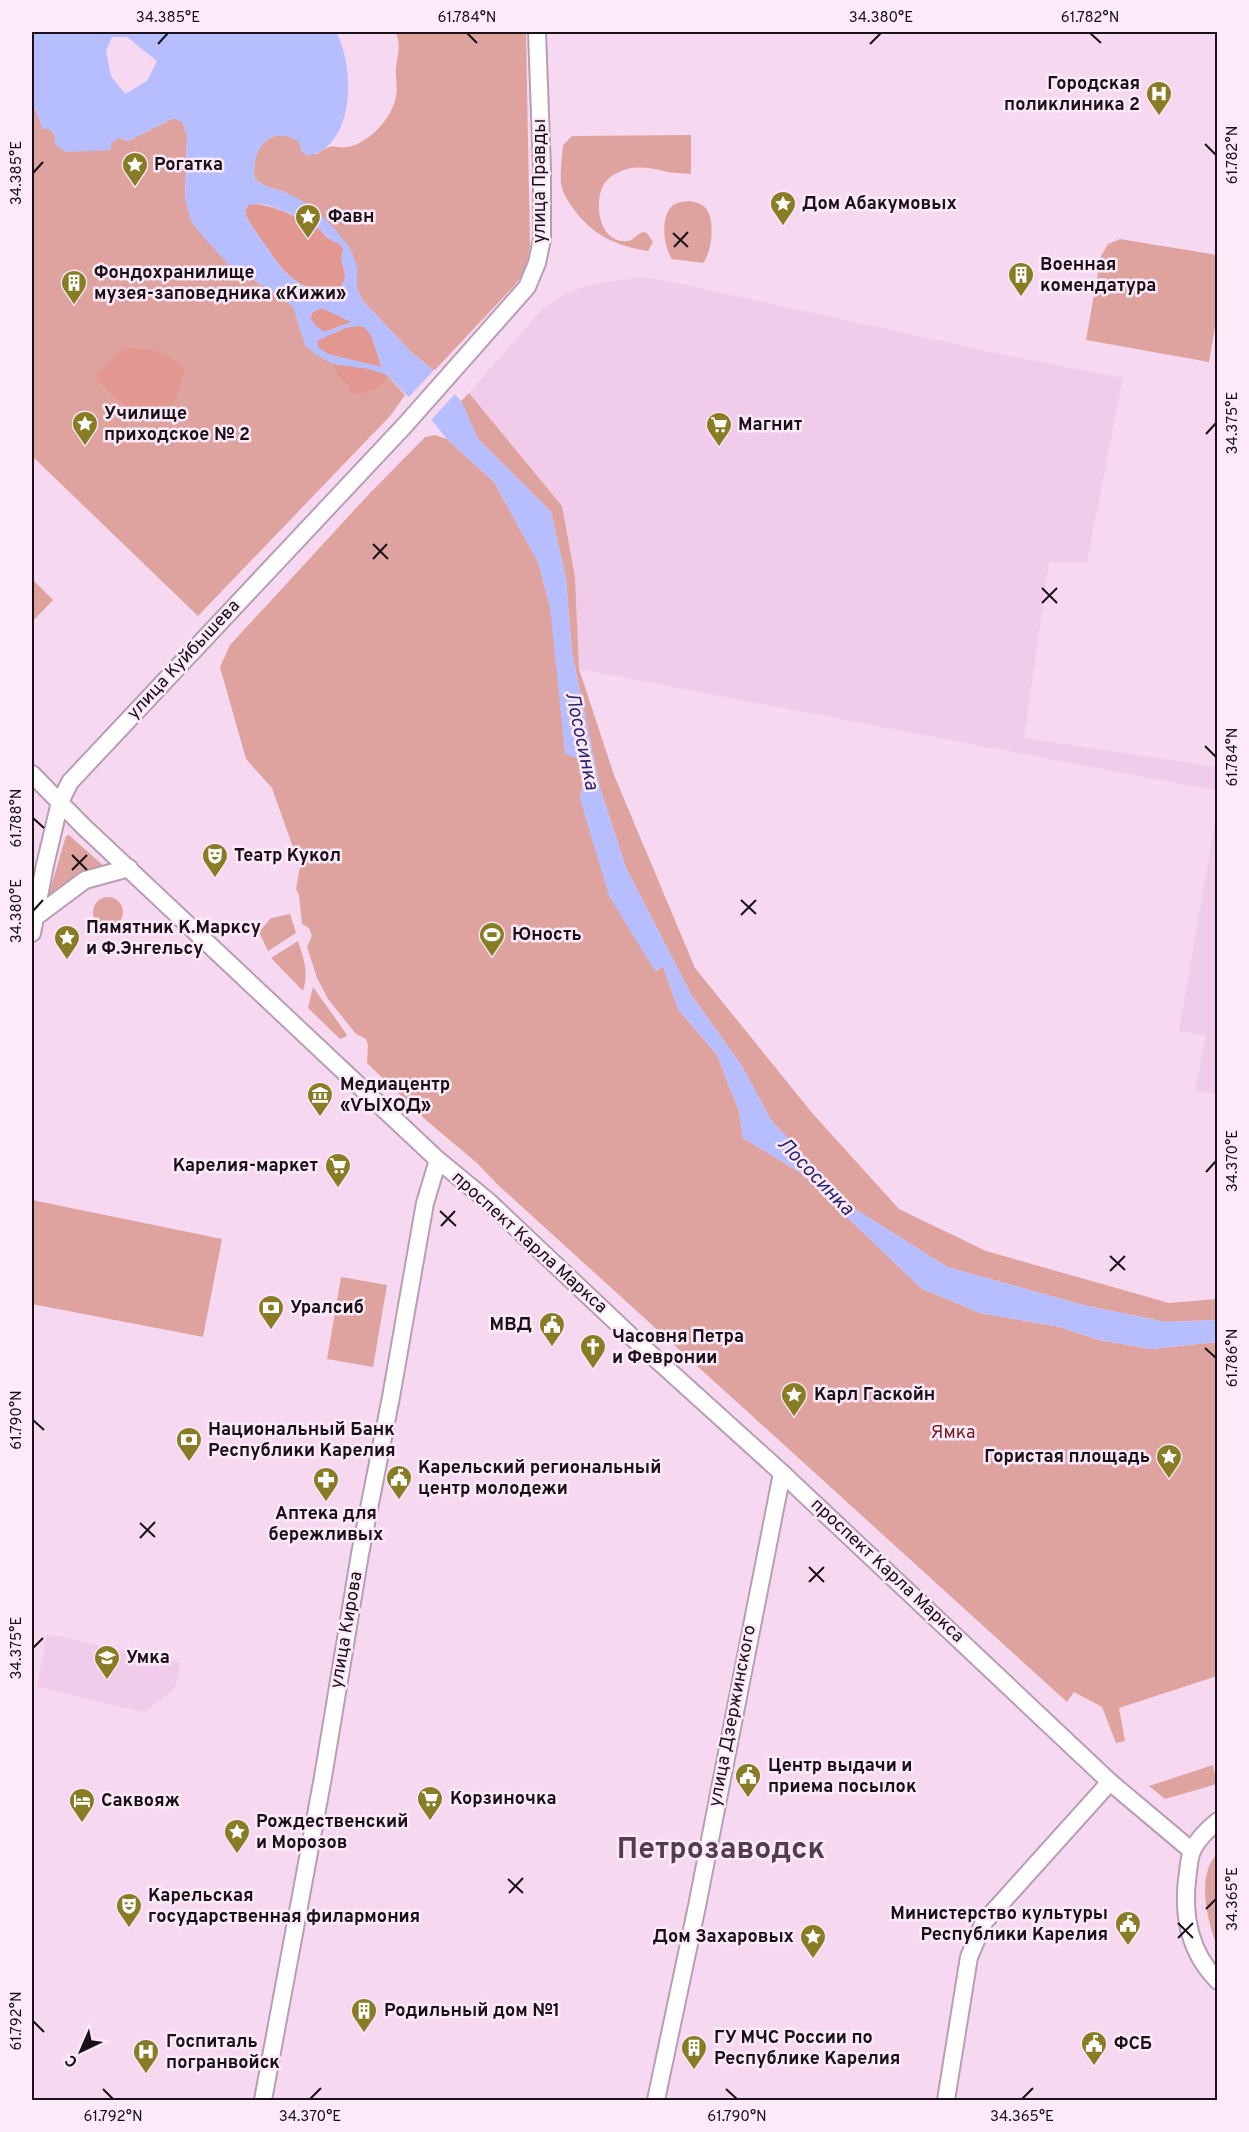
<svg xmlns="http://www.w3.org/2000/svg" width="1249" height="2132" font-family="Overpass,sans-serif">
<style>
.built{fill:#f0ccea}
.green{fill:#dfa39f}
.forest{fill:#e29791}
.water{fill:#b7beff;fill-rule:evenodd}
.pier{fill:#f6d9f1}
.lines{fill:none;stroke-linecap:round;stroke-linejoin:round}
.secondary-casing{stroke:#b99db4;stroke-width:20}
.secondary{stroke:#fff;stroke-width:16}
.ticks{fill:none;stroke:#191018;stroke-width:2}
.labels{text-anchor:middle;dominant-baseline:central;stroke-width:5;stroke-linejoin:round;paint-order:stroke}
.poi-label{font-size:18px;font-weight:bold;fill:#191018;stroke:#fceaf9;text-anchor:start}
.street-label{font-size:18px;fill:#191018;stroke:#fceaf9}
.park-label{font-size:18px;fill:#792122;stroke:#fceaf9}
.water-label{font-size:20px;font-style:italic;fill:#2b266f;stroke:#fceaf9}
.town-label{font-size:30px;font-weight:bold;fill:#533c50;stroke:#fceaf9}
.neatline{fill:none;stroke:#191018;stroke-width:2}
.ticks-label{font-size:15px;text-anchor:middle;fill:#191018}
</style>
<rect width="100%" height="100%" fill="#f6d9f1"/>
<g class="built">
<polygon points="636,278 658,279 1009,356 1123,378 1087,562 1049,563 1024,738 1217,767 1217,791 579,669 575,577 562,506 469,393 542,309 567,293 587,285"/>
<polygon points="1217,809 1217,1095 1195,1090 1206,1036 1179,1031"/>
<polygon points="47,1634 180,1663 175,1688 145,1712 37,1687"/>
</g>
<g class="green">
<path d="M396,32h130l4,214 -4,23 -11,16 -81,86 -22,-18 -50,-53 -5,-12v-21l-72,-75 -20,-6 -10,-7c-4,-20 6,-47 31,-43 4,0 10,4 14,6l2,10 15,2c18,-14 18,-3 35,-8 20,-6 41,-30 44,-50 2,-9 -1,-19 0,-28 2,-17 5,-20 0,-36z"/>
<polygon points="32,101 43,129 50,129 55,136 111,149 110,143 119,138 128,141 174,118 183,122 187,135 185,199 229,265 275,293 387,375 405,395 391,415 198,616 32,456"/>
<path d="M691,135v39c-9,-1 -19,-1 -28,-3 -12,-3 -23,-5 -36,-2 -9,3 -18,7 -23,15 -11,19 -5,60 24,57 6,-1 9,-7 15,-9l4,1 6,9 -5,9c-32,-5 -56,-16 -75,-43 -5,-7 -11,-16 -12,-25 -1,-13 1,-26 2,-38l9,-9z"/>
<path d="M689,201c6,1 15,3 18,9 8,12 5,42 -4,53l-31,-4c-8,-11 -12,-40 -1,-52 4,-5 12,-5 18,-6z"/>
<polygon points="1120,239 1217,255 1217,315 1209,362 1086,340 1101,256 1108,244"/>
<polygon points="469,393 562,506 575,577 579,669 614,775 695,968 813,1114 899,1209 986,1251 1169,1303 1217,1299 1217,1320 1166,1322 1087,1306 947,1267 852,1207 771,1120 742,1066 692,996 626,868 600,788 572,653 566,579 551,512 478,439 461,401"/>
<polygon points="435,435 447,439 494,482 538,562 550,607 583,783 580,799 656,971 663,966 678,1009 717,1055 739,1111 743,1138 801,1173 922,1289 980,1313 1060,1327 1099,1340 1151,1349 1217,1342 1217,1676 1119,1708 1125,1741 1116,1743 1102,1707 1074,1692 1067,1702 498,1185 477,1163 427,1121 367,1063 368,1045 366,1039 356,1034 328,999 317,978 307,947 312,936 309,928 302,924 299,895 296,889 300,867 272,788 246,759 220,667 230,645 370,493 425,437"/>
<polygon points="32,579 53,600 32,622"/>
<path d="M69,835l37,33c-27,5 -37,11 -58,29l18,-61z"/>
<circle cx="108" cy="912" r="15"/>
<polygon points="290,914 296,933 268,951 259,932 271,918"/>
<path d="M298,941c6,18 11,32 5,50l-32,-33z"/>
<polygon points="313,987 345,1032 347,1036 340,1039 308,1008"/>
<polygon points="32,1200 222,1239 203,1337 32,1304"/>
<polygon points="341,1277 387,1285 373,1367 327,1359"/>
<polygon points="1213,1765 1217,1784 1165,1799 1149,1786"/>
<path d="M1217,1854v92c-10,-25 -21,-71 0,-92z"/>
</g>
<g class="forest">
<path d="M253,204c18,0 50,15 66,25 4,2 5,7 9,9 7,4 10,5 15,11 -6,21 12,23 -7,44 -34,-3 -48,-14 -66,-41 -8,-12 -17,-23 -24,-36l-1,-6 3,-5z"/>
<polygon points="322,308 352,322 324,332 314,325 310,318 313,312"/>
<polygon points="356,326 364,326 371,335 382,368 328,354 319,348 317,341 345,328"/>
<path d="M129,348c25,0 37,4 55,21 -2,8 -3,17 -6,25 -4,11 -25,30 -37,28l-44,-42v-6l25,-24z"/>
<path d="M333,364l36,5 18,6 -1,5c-9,10 -24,17 -37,12l1,-5 -12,-12z"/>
</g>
<path class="water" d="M32,32h304c19,33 20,114 -28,124l-6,-4 -3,-10c-3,-2 -9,-6 -13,-6 -25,-4 -35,23 -31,43l10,7 20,6 19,10 16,12 12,12 18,22 7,19v21l5,12 50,53 22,18 27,30 17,38 73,73 15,67 6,74 28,135 26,80 66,128 50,70 29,54 81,87 95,60 140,39 79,16 51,-2v22l-66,7 -52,-9 -39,-13 -80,-14 -58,-24 -121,-116 -58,-35 -4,-27 -22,-56 -39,-46 -15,-43 -8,5 -46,-75 -29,-97 3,-16 -6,-25 -12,-4 -15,-147 -12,-45 -44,-80 -47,-43 -13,-16 -47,-48 -18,-6 -36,-5 -18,-10 -10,-9 -12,-38 -18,-14 -46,-28 -22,-24 -15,-18 -7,-24 2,-64 -5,-13 -8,-4 -46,23 -9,-3 -8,5v7l-45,2 -11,-8v-8l-5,-7h-7l-11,-28zM112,37h15l30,24 -10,20 -22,13 -14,-18 -5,-25zM261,204c15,2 46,17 58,25 8,6 9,12 19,14l5,6c-6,21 12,23 -7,44 -34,-2 -48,-14 -66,-41 -8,-12 -17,-23 -24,-36l-1,-6 3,-5zM322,308l29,14 -27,10 -9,-7 -5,-8 3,-5zM356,326l8,1 7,8 11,32 -54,-13 -9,-6 -2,-7 28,-13z"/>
<polygon class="pier" points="435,369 457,392 429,422 406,400"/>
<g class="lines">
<defs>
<g id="secondary">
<polyline points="32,774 83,826 438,1160 489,1202 635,1340 782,1473 1110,1782 1192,1851"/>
<polyline points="34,918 85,880 129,868"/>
<polyline points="32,933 45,865 60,802 70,782 406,424 527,287 537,263 542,239 542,169 537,32"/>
<path d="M1218,1821c-10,8 -20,18 -25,28 -4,7 -4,16 -5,23 -6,40 0,79 30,109"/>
<polyline points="263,2100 323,1777 360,1554 391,1397 425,1203 438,1160"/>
<polyline points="656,2100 697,1906 782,1473"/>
<polyline points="946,2100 969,1957 984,1922 1110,1782"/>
</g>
</defs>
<use href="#secondary" class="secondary-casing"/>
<use href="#secondary" class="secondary"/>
</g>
<path class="ticks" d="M467,33l10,10M1090,33l11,10M158,44l10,-11M870,44l11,-11M1205,144l11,11M33,173l10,-11M673,233l15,14M674,247l14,-15M1206,434l10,-11M373,544l15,15M373,559l14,-15M1042,588l15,15M1042,603l15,-15M1205,746l11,11M33,818l11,10M72,855l15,15M72,870l15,-15M741,900l15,14M33,911l10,-11M741,915l15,-15M1206,1172l10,-11M440,1211l16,15M441,1226l14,-15M1110,1256l15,14M1110,1271l15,-15M1205,1348l11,10M33,1420l11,10M140,1523l15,14M140,1538l15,-16M809,1567l15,15M809,1582l15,-15M33,1648l10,-10M508,1879l15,14M509,1893l14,-15M1206,1909l10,-10M1178,1923l15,15M1178,1938l15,-15M33,2021l11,11M103,2089l10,10M726,2089l11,10M310,2099l11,-11M1022,2099l11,-11"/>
<defs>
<symbol id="hospital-pin" viewBox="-11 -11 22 30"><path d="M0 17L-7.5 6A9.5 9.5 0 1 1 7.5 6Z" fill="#887d24" stroke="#fceaf9"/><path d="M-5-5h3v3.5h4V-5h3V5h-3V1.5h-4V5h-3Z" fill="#fff"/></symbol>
<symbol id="sight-pin" viewBox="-11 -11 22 30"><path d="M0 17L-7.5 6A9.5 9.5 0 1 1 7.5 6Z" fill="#887d24" stroke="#fceaf9"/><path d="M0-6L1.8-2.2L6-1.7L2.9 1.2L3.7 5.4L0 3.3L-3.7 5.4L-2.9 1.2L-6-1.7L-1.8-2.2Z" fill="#fff"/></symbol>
<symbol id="building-pin" viewBox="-11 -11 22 30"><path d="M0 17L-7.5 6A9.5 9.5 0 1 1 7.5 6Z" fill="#887d24" stroke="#fceaf9"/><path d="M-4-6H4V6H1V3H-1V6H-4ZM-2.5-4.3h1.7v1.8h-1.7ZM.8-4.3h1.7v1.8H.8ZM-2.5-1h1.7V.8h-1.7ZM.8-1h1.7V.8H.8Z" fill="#fff"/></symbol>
<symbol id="supermarket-pin" viewBox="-11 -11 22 30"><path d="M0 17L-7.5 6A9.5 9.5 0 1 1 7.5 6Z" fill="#887d24" stroke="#fceaf9"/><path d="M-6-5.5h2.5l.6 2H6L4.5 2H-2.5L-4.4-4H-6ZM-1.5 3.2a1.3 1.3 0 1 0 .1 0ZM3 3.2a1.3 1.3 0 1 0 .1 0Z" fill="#fff"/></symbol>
<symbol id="theatre-pin" viewBox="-11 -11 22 30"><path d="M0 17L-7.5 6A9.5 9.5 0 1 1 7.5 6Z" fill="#887d24" stroke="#fceaf9"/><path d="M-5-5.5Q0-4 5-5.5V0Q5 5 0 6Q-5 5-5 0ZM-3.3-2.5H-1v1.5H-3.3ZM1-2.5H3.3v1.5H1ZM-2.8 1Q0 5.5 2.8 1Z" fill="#fff"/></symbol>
<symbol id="stadium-pin" viewBox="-11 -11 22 30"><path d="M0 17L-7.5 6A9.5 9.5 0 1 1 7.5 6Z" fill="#887d24" stroke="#fceaf9"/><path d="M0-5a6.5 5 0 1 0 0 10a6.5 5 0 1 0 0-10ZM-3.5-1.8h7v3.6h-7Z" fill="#fff"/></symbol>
<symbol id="museum-pin" viewBox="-11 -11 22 30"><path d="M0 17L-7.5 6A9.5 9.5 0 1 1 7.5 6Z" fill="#887d24" stroke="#fceaf9"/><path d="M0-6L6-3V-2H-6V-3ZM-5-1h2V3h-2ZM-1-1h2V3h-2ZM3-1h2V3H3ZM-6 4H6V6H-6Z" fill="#fff"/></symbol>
<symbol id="bank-pin" viewBox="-11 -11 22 30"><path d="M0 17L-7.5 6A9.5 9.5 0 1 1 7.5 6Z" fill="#887d24" stroke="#fceaf9"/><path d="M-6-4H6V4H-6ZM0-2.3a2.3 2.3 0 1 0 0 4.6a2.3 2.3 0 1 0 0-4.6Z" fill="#fff"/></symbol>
<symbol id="civic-pin" viewBox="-11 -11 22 30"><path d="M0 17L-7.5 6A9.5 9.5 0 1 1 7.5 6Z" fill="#887d24" stroke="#fceaf9"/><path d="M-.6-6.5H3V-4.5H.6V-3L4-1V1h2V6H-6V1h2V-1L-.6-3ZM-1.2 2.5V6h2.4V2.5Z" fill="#fff"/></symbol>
<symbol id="church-pin" viewBox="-11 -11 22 30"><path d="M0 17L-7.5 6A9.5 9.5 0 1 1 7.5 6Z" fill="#887d24" stroke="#fceaf9"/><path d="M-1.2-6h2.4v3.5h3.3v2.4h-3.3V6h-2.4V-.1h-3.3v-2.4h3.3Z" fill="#fff"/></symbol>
<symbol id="pharmacy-pin" viewBox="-11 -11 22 30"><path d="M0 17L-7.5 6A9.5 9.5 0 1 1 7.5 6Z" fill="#887d24" stroke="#fceaf9"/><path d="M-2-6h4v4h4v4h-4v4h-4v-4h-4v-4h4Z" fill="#fff"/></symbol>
<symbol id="school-pin" viewBox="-11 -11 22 30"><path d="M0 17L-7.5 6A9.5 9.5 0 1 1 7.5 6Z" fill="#887d24" stroke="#fceaf9"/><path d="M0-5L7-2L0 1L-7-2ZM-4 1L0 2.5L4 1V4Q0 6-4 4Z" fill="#fff"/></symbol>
<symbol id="hotel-pin" viewBox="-11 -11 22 30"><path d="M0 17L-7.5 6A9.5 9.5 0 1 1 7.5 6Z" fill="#887d24" stroke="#fceaf9"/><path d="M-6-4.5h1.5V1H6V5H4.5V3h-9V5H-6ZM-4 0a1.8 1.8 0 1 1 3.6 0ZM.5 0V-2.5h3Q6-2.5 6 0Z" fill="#fff"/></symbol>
</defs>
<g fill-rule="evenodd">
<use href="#hospital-pin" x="1144" y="79" width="30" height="40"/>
<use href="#sight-pin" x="120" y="150" width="30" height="40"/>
<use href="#sight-pin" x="768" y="189" width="30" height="40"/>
<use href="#sight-pin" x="293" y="202" width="30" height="40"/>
<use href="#building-pin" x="1006" y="260" width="30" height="40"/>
<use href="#building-pin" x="59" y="268" width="30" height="40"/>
<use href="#sight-pin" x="70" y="409" width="30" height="40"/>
<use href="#supermarket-pin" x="704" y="410" width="30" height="40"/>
<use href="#theatre-pin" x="200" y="841" width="30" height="40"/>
<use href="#stadium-pin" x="477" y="920" width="30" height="40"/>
<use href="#sight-pin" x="52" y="923" width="30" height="40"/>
<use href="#museum-pin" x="305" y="1080" width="30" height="40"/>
<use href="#supermarket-pin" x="323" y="1151" width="30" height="40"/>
<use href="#bank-pin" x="256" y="1293" width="30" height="40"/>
<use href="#civic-pin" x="537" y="1310" width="30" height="40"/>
<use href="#church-pin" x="578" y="1332" width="30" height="40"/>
<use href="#sight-pin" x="779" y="1380" width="30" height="40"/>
<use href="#bank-pin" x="174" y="1425" width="30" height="40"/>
<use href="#sight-pin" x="1154" y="1442" width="30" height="40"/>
<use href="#civic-pin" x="384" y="1463" width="30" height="40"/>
<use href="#pharmacy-pin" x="311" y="1465" width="30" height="40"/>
<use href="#school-pin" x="92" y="1643" width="30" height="40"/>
<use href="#civic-pin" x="733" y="1761" width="30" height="40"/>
<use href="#supermarket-pin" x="415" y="1784" width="30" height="40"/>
<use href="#hotel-pin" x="67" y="1786" width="30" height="40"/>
<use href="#sight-pin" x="222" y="1817" width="30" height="40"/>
<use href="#theatre-pin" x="114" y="1891" width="30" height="40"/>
<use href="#civic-pin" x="1113" y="1909" width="30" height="40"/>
<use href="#sight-pin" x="798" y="1922" width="30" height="40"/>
<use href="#building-pin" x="349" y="1996" width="30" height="40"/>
<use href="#civic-pin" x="1079" y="2029" width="30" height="40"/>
<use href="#building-pin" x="679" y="2033" width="30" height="40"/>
<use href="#hospital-pin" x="131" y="2037" width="30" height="40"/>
</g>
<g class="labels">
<g class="poi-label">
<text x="1140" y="84" text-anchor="end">Городская<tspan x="1140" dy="21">поликлиника 2</tspan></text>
<text x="154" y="165">Рогатка</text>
<text x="802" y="204">Дом Абакумовых</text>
<text x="328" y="217">Фавн</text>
<text x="1040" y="265">Военная<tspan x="1040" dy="21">комендатура</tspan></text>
<text x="94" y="273">Фондохранилище<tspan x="94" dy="21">музея-заповедника «Кижи»</tspan></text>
<text x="104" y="414">Училище<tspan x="104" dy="21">приходское № 2</tspan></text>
<text x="738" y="425">Магнит</text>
<text x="234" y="856">Театр Кукол</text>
<text x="86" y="928">Пямятник К.Марксу<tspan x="86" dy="21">и Ф.Энгельсу</tspan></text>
<text x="512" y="935">Юность</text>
<text x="340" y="1085">Медиацентр<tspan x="340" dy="21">«ѴЫХОД»</tspan></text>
<text x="318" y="1166" text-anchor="end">Карелия-маркет</text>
<text x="290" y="1308">Уралсиб</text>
<text x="532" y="1325" text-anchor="end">МВД</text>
<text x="612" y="1337">Часовня Петра<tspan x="612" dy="21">и Февронии</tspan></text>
<text x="814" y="1395">Карл Гаскойн</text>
<text x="208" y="1430">Национальный Банк<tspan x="208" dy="21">Республики Карелия</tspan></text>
<text x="1150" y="1457" text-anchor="end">Гористая площадь</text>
<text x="418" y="1468">Карельский региональный<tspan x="418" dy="21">центр молодежи</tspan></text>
<text x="326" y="1514" text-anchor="middle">Аптека для<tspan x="326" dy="21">бережливых</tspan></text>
<text x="126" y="1658">Умка</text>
<text x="768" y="1766">Центр выдачи и<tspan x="768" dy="21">приема посылок</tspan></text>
<text x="450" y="1799">Корзиночка</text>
<text x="101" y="1801">Саквояж</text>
<text x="256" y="1822">Рождественский<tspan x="256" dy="21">и Морозов</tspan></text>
<text x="148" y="1896">Карельская<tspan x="148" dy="21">государственная филармония</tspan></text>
<text x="1108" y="1914" text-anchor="end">Министерство культуры<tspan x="1108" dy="21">Республики Карелия</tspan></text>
<text x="794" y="1937" text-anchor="end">Дом Захаровых</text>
<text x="384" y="2011">Родильный дом №1</text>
<text x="714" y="2038">ГУ МЧС России по<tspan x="714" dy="21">Республике Карелия</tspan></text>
<text x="166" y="2042">Госпиталь<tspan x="166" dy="21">погранвойск</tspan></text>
<text x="1114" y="2044">ФСБ</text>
</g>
<g class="street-label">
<text transform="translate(540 181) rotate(-90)">улица Правды</text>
<text transform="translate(184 660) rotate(-47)">улица Куйбышева</text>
<text transform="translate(529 1243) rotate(42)">проспект Карла Маркса</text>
<text transform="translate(887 1571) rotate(43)">проспект Карла Маркса</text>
<text transform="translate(347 1630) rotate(-80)">улица Кирова</text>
<text transform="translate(733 1716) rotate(-79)">улица Дзержинского</text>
</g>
<g class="park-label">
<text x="953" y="1433">Ямка</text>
</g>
<g class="water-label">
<text transform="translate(581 741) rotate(78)">Лососинка</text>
<text transform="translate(815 1177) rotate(46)">Лососинка</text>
</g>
<g class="town-label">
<text x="721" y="1850">Петрозаводск</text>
</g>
</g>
<rect width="1249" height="2132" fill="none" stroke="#fceaf9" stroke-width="66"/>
<g transform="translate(81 2051) rotate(224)" stroke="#fceaf9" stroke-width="4.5" paint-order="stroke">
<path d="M0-4.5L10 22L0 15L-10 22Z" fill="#191018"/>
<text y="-9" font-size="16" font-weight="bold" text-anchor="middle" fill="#191018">С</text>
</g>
<rect x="33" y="33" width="1183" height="2066" class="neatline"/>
<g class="ticks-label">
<text x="168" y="22">34.385°E</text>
<text x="467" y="22">61.784°N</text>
<text x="881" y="22">34.380°E</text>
<text x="1090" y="22">61.782°N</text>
<text transform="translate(1232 155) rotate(-90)" y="5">61.782°N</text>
<text transform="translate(16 173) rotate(-90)" y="5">34.385°E</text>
<text transform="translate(1232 423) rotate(-90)" y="5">34.375°E</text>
<text transform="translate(1232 757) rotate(-90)" y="5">61.784°N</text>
<text transform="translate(16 818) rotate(-90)" y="5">61.788°N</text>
<text transform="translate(16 911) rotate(-90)" y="5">34.380°E</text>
<text transform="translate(1232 1161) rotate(-90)" y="5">34.370°E</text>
<text transform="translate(1232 1358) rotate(-90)" y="5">61.786°N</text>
<text transform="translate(16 1420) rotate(-90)" y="5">61.790°N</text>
<text transform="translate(16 1648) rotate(-90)" y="5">34.375°E</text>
<text transform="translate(1232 1899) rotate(-90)" y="5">34.365°E</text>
<text transform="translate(16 2021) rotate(-90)" y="5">61.792°N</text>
<text x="113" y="2121">61.792°N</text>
<text x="310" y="2121">34.370°E</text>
<text x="737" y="2121">61.790°N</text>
<text x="1022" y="2121">34.365°E</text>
</g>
</svg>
